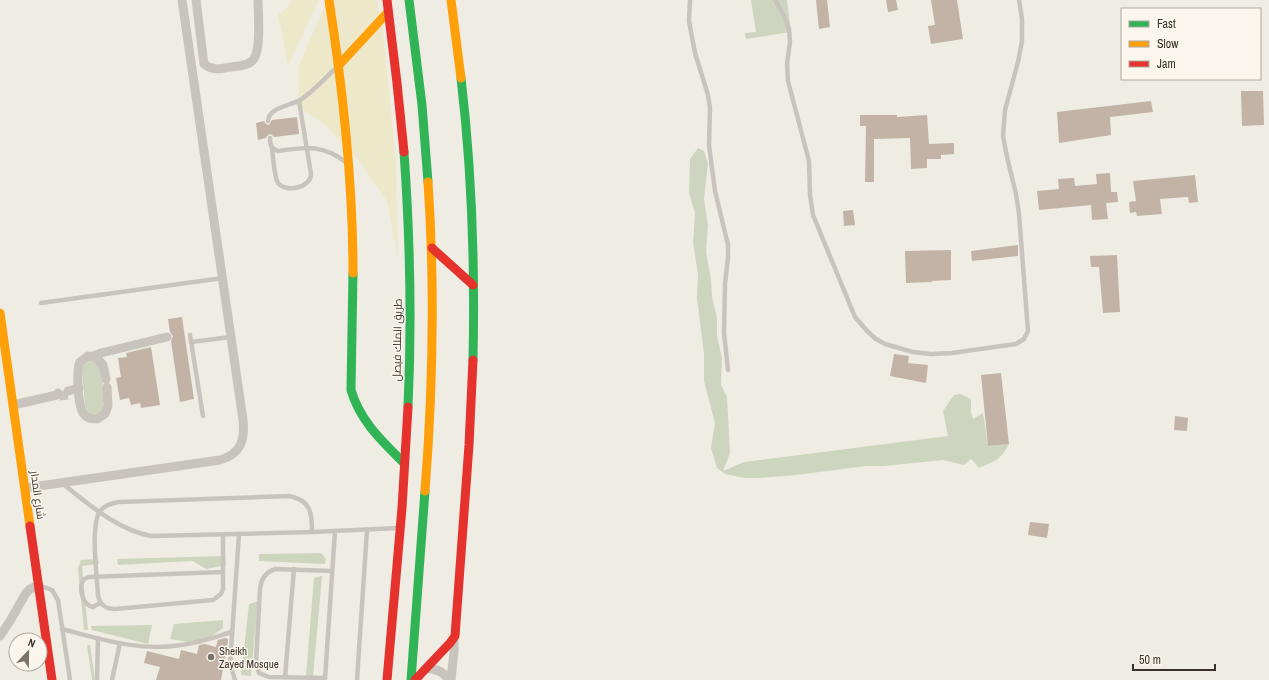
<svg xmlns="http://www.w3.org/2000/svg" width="1269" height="680" font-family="'Archivo Narrow',Cairo,sans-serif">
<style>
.green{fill:#cdd5be}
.sand{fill:#eee8cb}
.building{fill:#c2b3a6}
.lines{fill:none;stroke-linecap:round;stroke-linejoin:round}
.street-tunnel{stroke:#cbc7bf;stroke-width:9;stroke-dasharray:9 4.5;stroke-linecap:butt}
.lane{stroke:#c8c4bd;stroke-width:4.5}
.street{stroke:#c8c4bd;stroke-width:9}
.fast{stroke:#30b455;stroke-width:9}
.slow{stroke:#ff9f0a;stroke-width:9}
.jam{stroke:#e5322d;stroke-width:9}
.poi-dot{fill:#79736b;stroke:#fbf6ed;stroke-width:1.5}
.labels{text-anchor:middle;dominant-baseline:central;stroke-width:3;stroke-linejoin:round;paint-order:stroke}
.street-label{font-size:11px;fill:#3a322a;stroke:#fbf6ed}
.poi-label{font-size:11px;fill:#3a322a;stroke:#fbf6ed;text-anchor:start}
</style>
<rect width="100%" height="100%" fill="#efece4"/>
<g class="green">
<polygon points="751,0 787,0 791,32 746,39 745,33 756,32"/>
<path d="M698,148l6,3 4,13 -4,35 4,26 -2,27 5,27 1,18 5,21v18l5,22 -1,27 6,12 3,56 -7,18 21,-9 204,-26 -5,-25 11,-16 6,-1 11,5v14l2,6 10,-6 5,33 21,-2c-8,16 -14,17 -30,24l-8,-9 -7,6 -21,-5 -59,6h-18l-70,9 -38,3h-14l-19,-4 -8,-6 -6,-20 4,-25 -11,-42v-27l-7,-56 1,-24 -5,-31 2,-30 -6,-20 1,-34z"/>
<path d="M89,361c1,0 6,1 6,1 9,5 10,41 7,50l-6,3 -6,-1 -2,-2 -3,-6 -3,-35 2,-7z"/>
<polygon points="321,553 326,559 325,564 259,561 259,554"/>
<polygon points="225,556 226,565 206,569 193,561 118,565 117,559"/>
<polygon points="98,559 99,564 82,566 88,630 84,630 78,568 81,560"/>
<polygon points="322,576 313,677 306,676 314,578"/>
<polygon points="258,601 251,676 241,675 249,604"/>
<polygon points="223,620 223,628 201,644 170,639 174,624"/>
<polygon points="152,625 148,644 92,630 91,626"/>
<polygon points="87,645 90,645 95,680 92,680"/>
</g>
<g class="sand">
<polygon points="291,0 319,0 288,66 278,15 291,4"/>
<polygon points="327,0 377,0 383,31 396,159 398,258 387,201 357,158 324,124 299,107 298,68"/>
</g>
<g class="building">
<polygon points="816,0 827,0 830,27 819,29"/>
<polygon points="886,0 896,0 898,10 888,12"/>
<polygon points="931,0 957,0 963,39 931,44 928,26 935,25"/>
<polygon points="1241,91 1263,91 1264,125 1242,126"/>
<polygon points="1151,101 1153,112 1110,117 1111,135 1059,143 1057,112"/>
<polygon points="860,115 897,115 897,117 927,115 929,144 954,143 954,154 941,155 941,159 927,159 927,168 911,169 910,138 874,139 874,182 865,182 866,126 860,126"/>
<polygon points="297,117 299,134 274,137 272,135 270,134 267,136 266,138 258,140 256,123 264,121 266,124 269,125 272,120"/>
<polygon points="1110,173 1111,192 1117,192 1118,202 1106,203 1108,219 1092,220 1091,205 1039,210 1037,191 1059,189 1058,179 1074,178 1075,186 1097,184 1096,174"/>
<polygon points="1195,175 1198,202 1189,203 1188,197 1160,199 1162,214 1137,216 1136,212 1130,213 1129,202 1136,201 1133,181"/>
<polygon points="853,210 855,225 844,226 843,211"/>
<polygon points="1018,245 1018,256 972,261 971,251"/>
<polygon points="951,250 951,280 932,281 932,282 906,283 905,251"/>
<polygon points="1117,255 1120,312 1103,313 1099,267 1091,267 1090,256"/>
<polygon points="182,317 194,399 180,402 171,341 173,336 170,332 168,319"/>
<polygon points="151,347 160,405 141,408 140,403 131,405 129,398 120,400 116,378 121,377 118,358 127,357 126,353"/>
<polygon points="894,354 909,356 908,363 928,365 926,383 890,376"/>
<polygon points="1001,373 1009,444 988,446 981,375"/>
<polygon points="1175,416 1188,418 1187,431 1174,430"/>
<polygon points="1030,522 1049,524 1047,538 1028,535"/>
<polygon points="225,638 228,639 227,649 221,680 156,680 160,667 144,663 147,651 179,659 181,650 197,654 199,645 205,644 216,647 218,640"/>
</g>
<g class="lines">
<polyline class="street-tunnel" points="59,396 68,395"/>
<g class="lane">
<polyline points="690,0 689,21 695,53 708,95 710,108 709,145 715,191 728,245 728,257 725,284 724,333 728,370"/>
<polyline points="775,0 784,16 789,29 790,42 787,64 788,81 809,161 810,195 813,215 855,317 868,332 876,339 885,344 913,352 931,354 952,353 1016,344 1024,339 1028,331 1019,214 1016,194 1007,157 1003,136 1005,110 1018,62 1022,41 1022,19 1019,0"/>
<path d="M268,121c1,-14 22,-15 32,-21 12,-7 27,-24 37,-33"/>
<path d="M270,138c0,7 1,11 8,13 27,-4 46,-7 69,12"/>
<path d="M272,148c1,9 2,28 6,35 7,10 33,5 33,-9l-12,-73"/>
<polyline points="41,303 223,278"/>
<polyline points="190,335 203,416"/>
<polyline points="191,342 231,337"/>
<path d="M63,484c27,21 53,45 88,52l161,-4 86,-4"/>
<path d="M223,535v54l-2,5 -8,6 -98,9c-10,0 -15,-4 -17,-14 -1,-19 -8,-69 2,-84 5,-6 12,-8 19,-9l170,-6c22,4 23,17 23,36"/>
<polyline points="41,586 52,590 58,600 70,680"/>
<path d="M100,603l-7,4c-11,-2 -15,-20 -9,-28l5,-2 134,-5"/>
<path d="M62,629c38,10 79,23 119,16 17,-2 34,-8 51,-13"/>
<polyline points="285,677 294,569"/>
<path d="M325,678l-56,-1 -10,-4 -3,-10 4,-74c1,-10 6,-17 15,-20l57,2"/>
<polyline points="325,679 335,531"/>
<polyline points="97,680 98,638"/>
<polyline points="112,680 120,643"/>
<polyline points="235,680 230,664 239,534"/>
<polyline points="357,680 367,530"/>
</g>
<g class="street">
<path d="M196,0l8,64c9,7 16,5 27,3 6,-1 16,-1 21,-6 10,-8 6,-48 6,-61"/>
<polyline points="93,356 101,353 167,337"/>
<path d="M106,379l-3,-14 -6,-7 -9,-2 -8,6c-4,8 -2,43 3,51 3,5 9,6 14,6l8,-5 3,-8 -1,-19"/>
<polyline points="68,391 79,388"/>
<polyline points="13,405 57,395 58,393"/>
<path d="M25,488l195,-28c21,-6 25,-20 23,-40l-61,-420"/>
<polyline points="0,636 10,621 26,593 30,589 39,585"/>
<path d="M425,669c10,-1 18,2 24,11"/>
<polyline points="451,680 454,652 454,638"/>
</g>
<g class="fast">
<polyline points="409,0 422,105 428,182"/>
<path d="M461,78c11,93 14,189 12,282"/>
<path d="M404,152c6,85 8,170 4,255"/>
<path d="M353,273l-2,117c9,31 31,51 53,73"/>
<polyline points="411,680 425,491"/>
</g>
<g class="slow">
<path d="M329,0c14,90 24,182 24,273"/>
<polyline points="451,0 461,78"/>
<polyline points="339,65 388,12"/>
<polyline points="0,313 30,526"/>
<path d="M425,491c8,-103 10,-206 3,-309"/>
</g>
<g class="jam">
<polyline points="387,0 397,83 404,152"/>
<polyline points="432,248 473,285"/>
<polyline points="30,526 52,680"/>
<polyline points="387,680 402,508 408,407"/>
<polyline points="415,680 450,643 455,636 469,445 473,360"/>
</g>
</g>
<circle class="poi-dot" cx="211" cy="657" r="4"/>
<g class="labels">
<g class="street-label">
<text transform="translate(397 340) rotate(-89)">طريق الملك فيصل</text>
<text transform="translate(38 495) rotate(82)">شارع المدار</text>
</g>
<g class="poi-label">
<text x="219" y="651">Sheikh<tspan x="219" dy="13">Zayed Mosque</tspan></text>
</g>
</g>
<rect x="1121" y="8" width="140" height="72" fill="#fbf6ed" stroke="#aea89f"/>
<rect x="1129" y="21" width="20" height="6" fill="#30b455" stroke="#aea89f"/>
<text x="1157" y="28" font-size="12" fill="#3a322a">Fast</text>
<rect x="1129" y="41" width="20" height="6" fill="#ff9f0a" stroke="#aea89f"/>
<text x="1157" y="48" font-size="12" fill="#3a322a">Slow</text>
<rect x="1129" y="61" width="20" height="6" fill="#e5322d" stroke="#aea89f"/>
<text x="1157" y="68" font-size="12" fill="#3a322a">Jam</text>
<g transform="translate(28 652) rotate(22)"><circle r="19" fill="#fbf6ed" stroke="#aea89f"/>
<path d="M0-3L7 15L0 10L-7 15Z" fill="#79736b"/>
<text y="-6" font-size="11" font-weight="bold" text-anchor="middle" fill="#3a322a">N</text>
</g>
<path d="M1133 664v6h82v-6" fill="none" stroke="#3a322a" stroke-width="2"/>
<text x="1139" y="664" font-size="12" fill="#3a322a" stroke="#fbf6ed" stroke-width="3" paint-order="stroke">50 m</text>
</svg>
